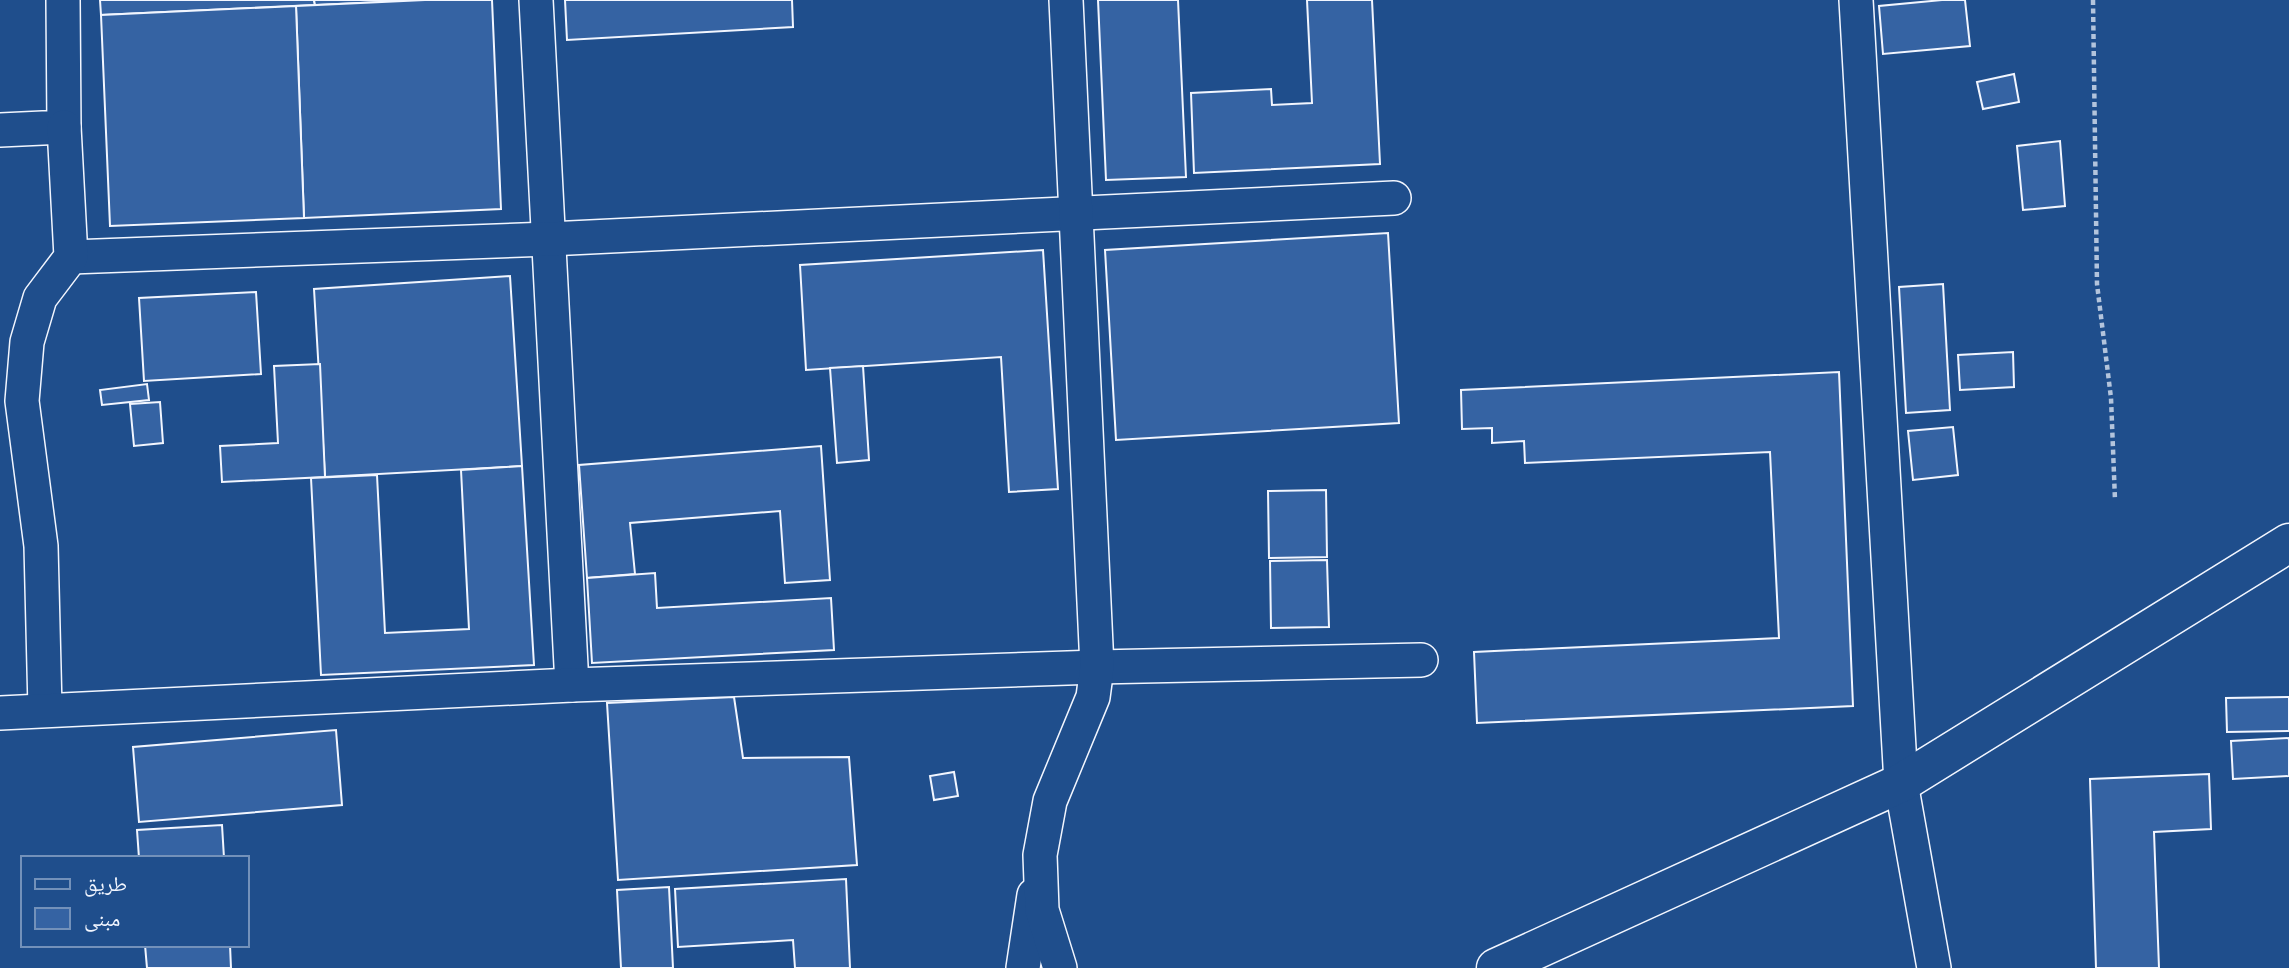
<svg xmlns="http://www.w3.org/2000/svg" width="2289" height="968" font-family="'Source Sans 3','Noto Naskh Arabic',sans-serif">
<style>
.building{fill:#3563a3;stroke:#f2f6ff;stroke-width:2}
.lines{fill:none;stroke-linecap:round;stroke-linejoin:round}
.minor-casing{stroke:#f2f6ff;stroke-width:36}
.tertiary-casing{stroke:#f2f6ff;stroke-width:41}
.path{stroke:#b3c4dc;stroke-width:4.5;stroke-dasharray:5 3.5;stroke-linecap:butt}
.minor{stroke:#1f4e8c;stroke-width:33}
.tertiary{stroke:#1f4e8c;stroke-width:38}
</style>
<rect width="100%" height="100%" fill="#1f4e8c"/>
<g class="building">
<polygon points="100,0 314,0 315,5 101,15"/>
<polygon points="314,0 425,0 315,5"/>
<polygon points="425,0 492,0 501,209 304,218 296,6"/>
<polygon points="565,0 792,0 793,27 567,40"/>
<polygon points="1098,0 1178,0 1186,177 1106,180"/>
<polygon points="1307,0 1372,0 1380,164 1194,173 1191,93 1271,89 1272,105 1312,103"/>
<polygon points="1942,0 1965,0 1970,46 1883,54 1879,6"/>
<polygon points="296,6 304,218 110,226 101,15"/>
<polygon points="2014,74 2019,102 1983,109 1977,82"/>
<polygon points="2060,141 2065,206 2023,210 2017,146"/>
<polygon points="1388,233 1399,423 1116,440 1105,250"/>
<polygon points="1043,250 1058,489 1009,492 1001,357 806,370 800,265"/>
<polygon points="510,276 522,466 325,477 314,289"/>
<polygon points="1943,284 1950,410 1906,413 1899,287"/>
<polygon points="256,292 261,374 144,381 139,298"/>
<polygon points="2013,352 2014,387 1960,390 1958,355"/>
<polygon points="320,364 325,477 222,482 220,446 278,443 274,366"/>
<polygon points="863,366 869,460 837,463 830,368"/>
<polygon points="1839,372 1853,706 1477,723 1474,652 1779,638 1770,452 1525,463 1524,441 1492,443 1492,428 1462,429 1461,390"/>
<polygon points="147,384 149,400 102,405 100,390"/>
<polygon points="160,402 163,443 134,446 130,404"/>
<polygon points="1953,427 1958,475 1913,480 1908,431"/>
<polygon points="821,446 830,580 785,583 780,511 630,523 635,574 587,578 579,465"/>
<polygon points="522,466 534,665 321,675 311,478 377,475 385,633 469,629 461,470"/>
<polygon points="1326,490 1327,557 1269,558 1268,491"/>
<polygon points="1327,560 1329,627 1271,628 1270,561"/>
<polygon points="655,573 657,608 831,598 834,650 592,663 587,578"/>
<polygon points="734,697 743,758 849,757 857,865 618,880 607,703"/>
<polygon points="2289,697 2289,731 2227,732 2226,698"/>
<polygon points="336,730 342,805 139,822 133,747"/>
<polygon points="2289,738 2289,776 2233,779 2231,741"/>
<polygon points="954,772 958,796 934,800 930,776"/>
<polygon points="2209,774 2211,829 2154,832 2159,968 2096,968 2090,779"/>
<polygon points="222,825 224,858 139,858 137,830"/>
<polygon points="846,879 850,968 795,968 793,940 678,947 675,889"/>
<polygon points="669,887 673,968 621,968 617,890"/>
<polygon points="145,945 230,945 231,968 147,968"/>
</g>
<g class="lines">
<defs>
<g id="minor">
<polyline points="536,0 572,685"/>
<polyline points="1856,0 1901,783 1934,968"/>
<polyline points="0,130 64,127 63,0"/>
<polyline points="71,257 549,239 1394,198"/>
<polyline points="45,709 41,546 22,401 27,342 40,298 71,257 64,127"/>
<polyline points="0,713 572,685 1097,667 1421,660"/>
<polyline points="1023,968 1034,895"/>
<polyline points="1060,968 1042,910 1040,855 1050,801 1093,697 1097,667 1066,0"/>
</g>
<polyline id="tertiary" points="1496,968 1901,783 2289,543"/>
</defs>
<use href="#minor" class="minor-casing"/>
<use href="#tertiary" class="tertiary-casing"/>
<polyline class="path" points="2093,0 2097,284 2111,398 2115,500"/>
<use href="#minor" class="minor"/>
<use href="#tertiary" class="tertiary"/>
</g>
<rect x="21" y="856" width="228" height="91" fill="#1f4e8c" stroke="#7391ba" stroke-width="2"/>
<rect x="35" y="879" width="35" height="10" fill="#1f4e8c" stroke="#7391ba" stroke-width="2"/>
<text x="84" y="891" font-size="21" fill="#f2f6ff">طريق</text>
<rect x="35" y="908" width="35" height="21" fill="#3563a3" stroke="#7391ba" stroke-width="2"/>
<text x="84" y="926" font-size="21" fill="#f2f6ff">مبنى</text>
</svg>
